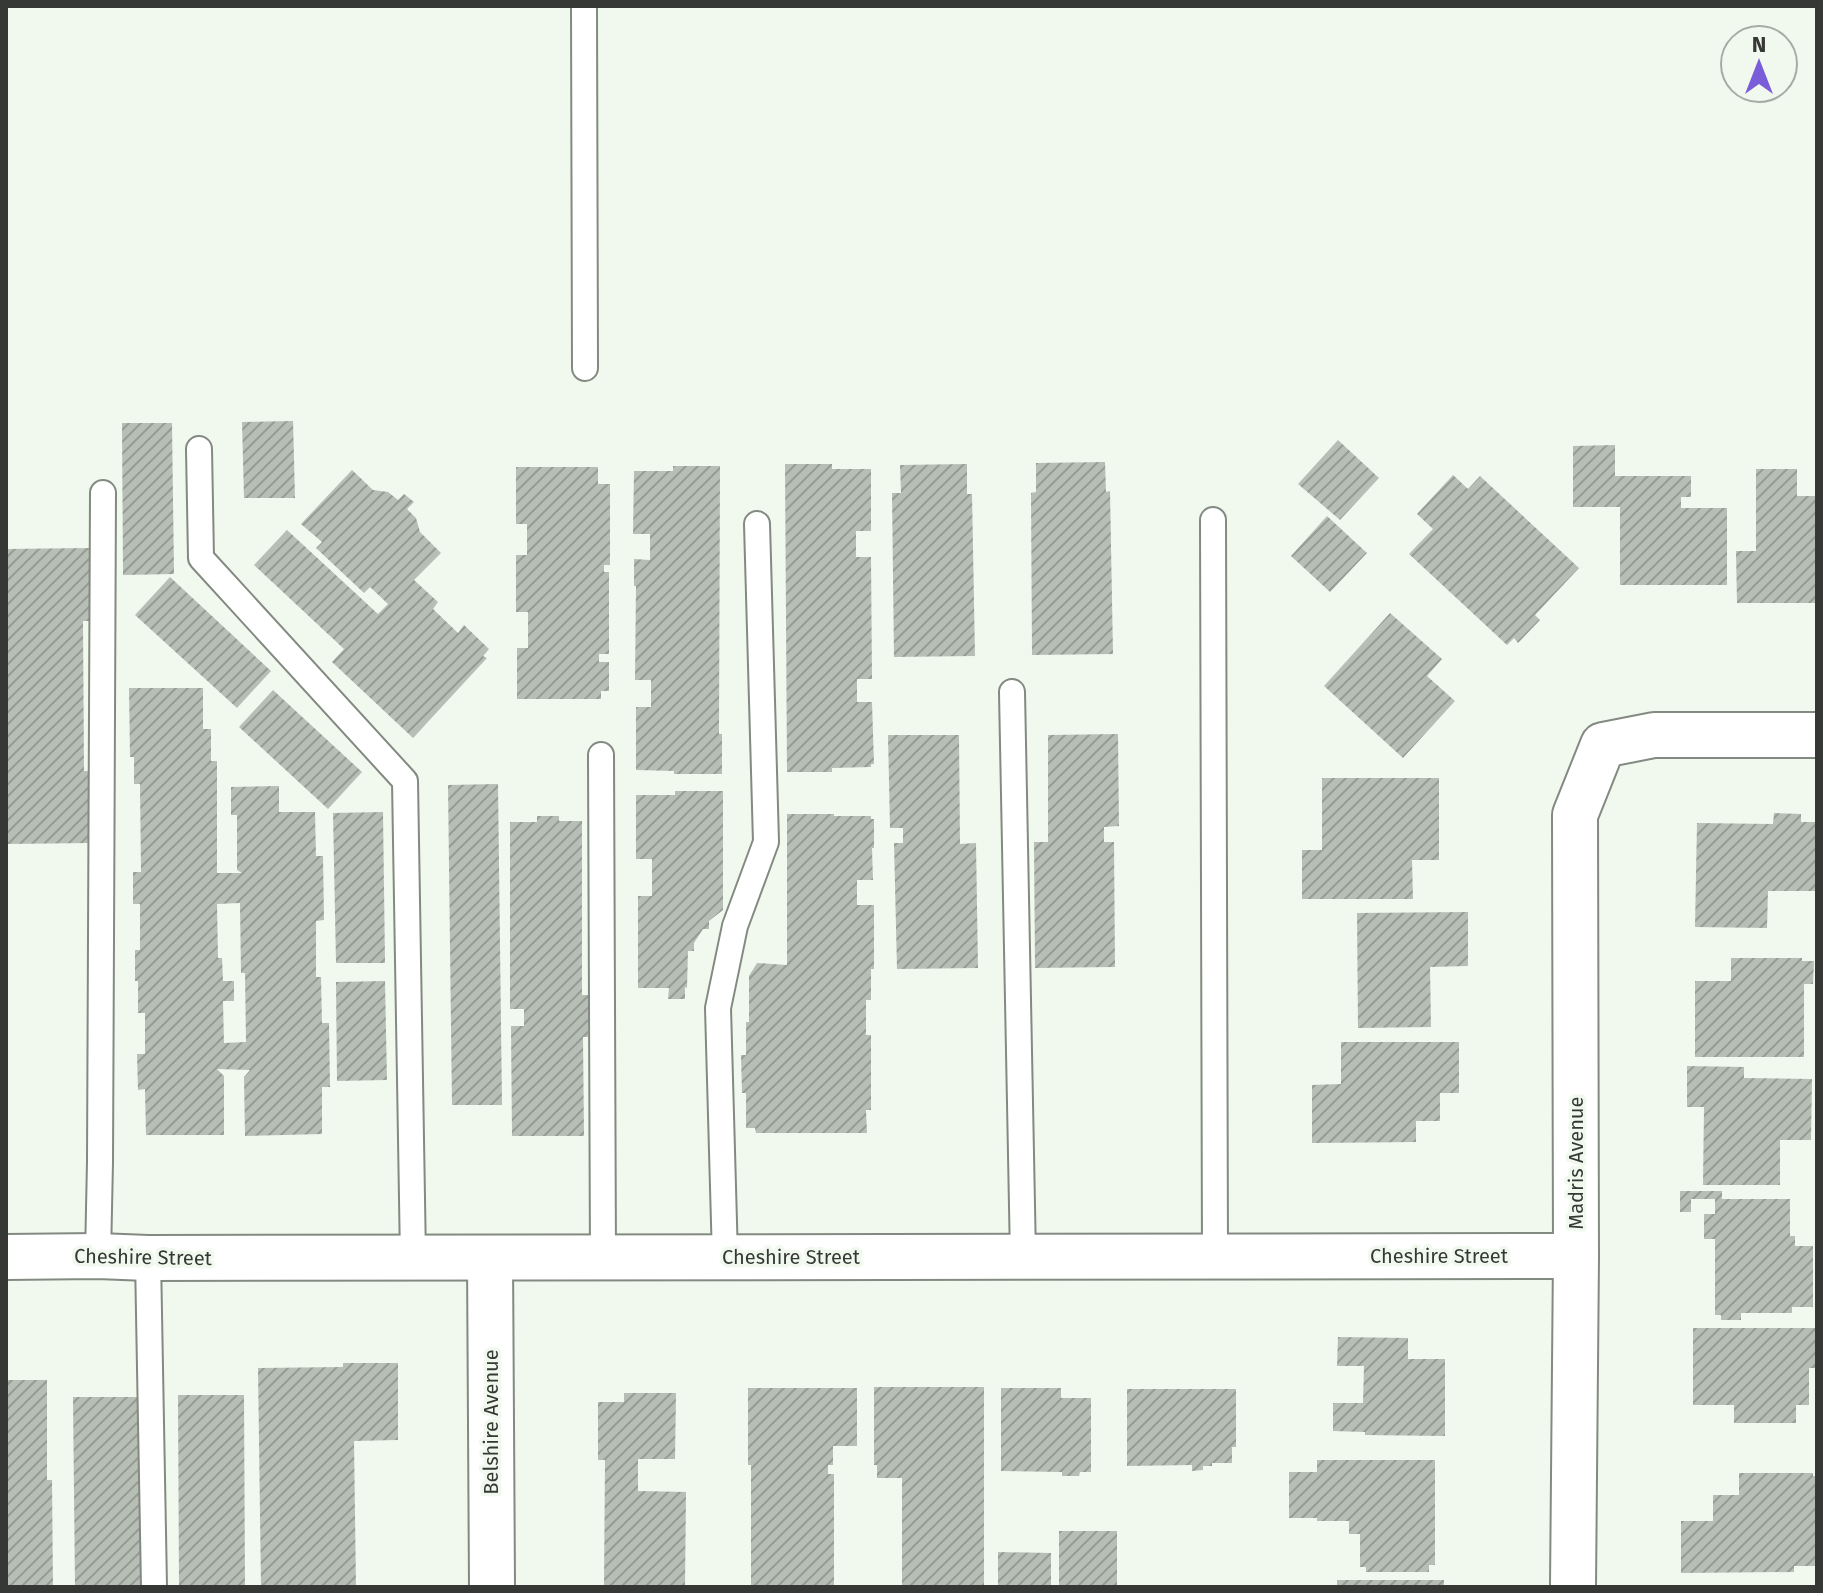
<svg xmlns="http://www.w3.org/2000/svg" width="1823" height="1593" font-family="'Fira Sans',sans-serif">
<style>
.building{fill:url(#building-hatch);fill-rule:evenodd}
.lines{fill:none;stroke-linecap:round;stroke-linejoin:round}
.service-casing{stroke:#838a81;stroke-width:28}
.minor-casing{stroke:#838a81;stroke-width:48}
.service{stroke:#fff;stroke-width:24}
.minor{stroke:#fff;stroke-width:44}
.labels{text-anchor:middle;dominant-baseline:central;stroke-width:7;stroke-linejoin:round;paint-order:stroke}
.street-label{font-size:20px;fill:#353834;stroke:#f1f9ef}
</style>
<defs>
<pattern id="building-hatch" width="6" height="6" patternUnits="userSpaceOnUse" patternTransform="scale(2)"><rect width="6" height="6" fill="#b7beb5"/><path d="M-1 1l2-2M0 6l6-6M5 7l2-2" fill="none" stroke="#969b94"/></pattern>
</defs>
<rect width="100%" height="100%" fill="#f1f9ef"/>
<g class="building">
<polygon points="293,421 295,498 244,498 242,422"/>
<polygon points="122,423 172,423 174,574 123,575"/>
<polygon points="1338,440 1379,478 1340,520 1298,484"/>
<polygon points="1615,445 1615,476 1691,476 1691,497 1681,497 1681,508 1727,508 1727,585 1620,585 1620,507 1573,507 1573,446"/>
<polygon points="1105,462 1106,492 1110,491 1113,654 1032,655 1031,493 1036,492 1036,463"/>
<polygon points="785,464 832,464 832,469 871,469 871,531 856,531 856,557 871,557 872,679 857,679 857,702 872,702 874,764 871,764 871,767 832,768 832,772 787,772"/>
<polygon points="967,464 967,494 972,494 975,656 894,657 892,493 901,493 900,465"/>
<polygon points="673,466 720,466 719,734 722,734 722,774 674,774 674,771 636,770 636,707 651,707 651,680 635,680 636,586 634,586 634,559 650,560 650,534 633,534 634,471 673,471"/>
<polygon points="516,467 598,467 598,484 610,484 610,565 604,565 604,572 609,572 609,654 599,654 599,662 609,662 609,691 601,691 601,699 517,699 517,648 528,648 528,612 516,612 516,555 527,555 527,524 516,524"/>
<polygon points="1756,469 1797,469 1797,496 1817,496 1817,603 1737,603 1736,551 1756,551"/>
<polygon points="352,470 373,490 388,492 398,500 404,494 414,502 407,509 416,518 420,532 441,553 414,580 438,602 433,609 458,633 464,625 489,649 483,656 487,658 413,738 332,662 344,649 254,565 287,530 378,614 388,604 370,587 364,593 316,548 322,542 301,524"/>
<polygon points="1453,475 1468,489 1480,476 1579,568 1535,615 1540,620 1518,643 1514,638 1507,645 1409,554 1433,529 1417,514"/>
<polygon points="1327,516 1367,553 1330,592 1291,556"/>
<polygon points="89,548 89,621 83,621 84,771 90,771 91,843 6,844 6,549"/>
<polygon points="170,577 271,671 237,708 135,615"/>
<polygon points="1390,613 1442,659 1427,676 1455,701 1403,758 1324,686"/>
<path d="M129,688h74v41h8v32h6v112h25l-5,-3v-55h-6v-28l48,-1v26h36l1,44h7l1,64 -8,1v56h5l1,46h7l1,64h-8v47l-77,2 -1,-59 6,-7 -33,-1 7,7v59h-78l-1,-46 -7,1 -1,-36h8v-41h-7v-32h-3v-31h5v-46h-7v-32h8l-1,-88h-6v-27h-4zM240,903l1,70h4l1,69 -22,1 -1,-42h11v-20h-11l-1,-23h-4l-1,-54z"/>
<polygon points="273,690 362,772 328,809 239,727"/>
<polygon points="1118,734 1119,826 1104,827 1104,842 1114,842 1115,967 1035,968 1034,842 1048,842 1048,735"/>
<polygon points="888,735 959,735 960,844 976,843 978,968 897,969 894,843 903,843 903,828 890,828"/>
<polygon points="1322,778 1439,778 1439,860 1412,860 1413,899 1302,899 1302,850 1322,850"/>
<polygon points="498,784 502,1105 452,1105 448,785"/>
<polygon points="675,791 723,791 723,910 709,921 709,929 703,929 694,943 694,951 688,951 687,988 685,987 685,999 668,999 669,988 638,988 638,896 652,896 652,859 636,859 636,795 675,795"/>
<polygon points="383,812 385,963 336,963 333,813"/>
<polygon points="1774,813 1801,814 1801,822 1817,822 1817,891 1768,891 1767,928 1695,927 1697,823 1773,824"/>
<polygon points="787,814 834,814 834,816 871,816 871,819 874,819 874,848 872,848 873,880 857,880 857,905 874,905 874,969 871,969 871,1000 866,1000 866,1035 871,1035 871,1110 866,1110 867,1133 756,1133 755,1128 746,1128 746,1093 742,1093 741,1055 746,1055 746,1022 749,1022 749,976 757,963 787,965"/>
<polygon points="537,816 559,816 559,821 582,821 582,995 588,995 588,1037 583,1037 584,1136 512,1136 511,1026 524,1026 524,1009 510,1009 510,822 537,822"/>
<polygon points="1468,912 1468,966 1430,967 1431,1027 1358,1028 1357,913"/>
<polygon points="1731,958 1802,958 1802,961 1814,961 1813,984 1804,984 1804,1057 1695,1057 1695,981 1731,981"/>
<polygon points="385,981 387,1080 337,1081 336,982"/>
<polygon points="1341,1042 1459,1042 1459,1093 1440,1093 1440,1121 1416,1121 1416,1142 1312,1143 1312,1085 1341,1084"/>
<polygon points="1687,1066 1744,1067 1744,1078 1812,1079 1811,1140 1780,1140 1780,1185 1703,1185 1704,1107 1687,1107"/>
<polygon points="1680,1191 1722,1191 1722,1199 1790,1199 1790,1236 1795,1236 1795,1246 1813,1246 1813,1307 1792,1307 1792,1313 1741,1313 1741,1320 1721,1320 1721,1315 1715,1315 1715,1239 1704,1239 1704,1214 1715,1214 1715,1199 1691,1199 1691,1212 1680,1212"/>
<polygon points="1693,1328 1817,1328 1817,1368 1809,1368 1809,1405 1796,1405 1796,1423 1734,1423 1734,1405 1693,1405"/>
<polygon points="1338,1337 1408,1338 1408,1359 1445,1359 1445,1436 1365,1435 1365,1432 1333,1431 1333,1403 1363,1403 1364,1366 1337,1366"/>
<polygon points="343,1363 398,1363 398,1440 354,1441 356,1587 261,1587 258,1368 343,1367"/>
<polygon points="6,1380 47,1380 47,1480 52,1480 53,1587 6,1587"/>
<polygon points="874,1387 984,1387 984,1587 902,1587 902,1478 877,1478 877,1465 874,1465"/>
<polygon points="748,1388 857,1388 857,1446 833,1446 833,1465 828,1465 828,1474 834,1474 834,1587 751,1587 751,1465 748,1465"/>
<polygon points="1001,1388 1061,1388 1061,1398 1091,1398 1091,1472 1080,1472 1079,1476 1062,1476 1062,1472 1001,1471"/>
<polygon points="1127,1389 1236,1389 1236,1447 1232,1447 1232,1463 1212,1463 1212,1466 1203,1466 1203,1470 1192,1471 1192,1465 1127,1466"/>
<polygon points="624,1393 676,1393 675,1459 638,1459 638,1491 686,1492 685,1587 604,1587 605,1460 598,1460 598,1402 624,1402"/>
<polygon points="178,1395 244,1395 245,1587 179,1587"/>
<polygon points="73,1397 140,1397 141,1587 75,1587"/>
<polygon points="1317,1460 1435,1460 1435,1565 1429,1565 1429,1572 1366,1572 1366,1567 1360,1567 1360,1534 1349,1534 1349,1521 1317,1521 1317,1518 1289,1518 1289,1472 1317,1472"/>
<polygon points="1739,1473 1813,1473 1813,1476 1817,1476 1817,1566 1794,1566 1794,1572 1681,1573 1681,1521 1713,1521 1713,1495 1739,1495"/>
<rect x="1059" y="1531" width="58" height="56"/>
<polygon points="998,1552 1051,1553 1051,1587 998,1587"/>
<rect x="1337" y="1580" width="107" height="7"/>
</g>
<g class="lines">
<defs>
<g id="service">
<polyline points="584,6 585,368"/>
<polyline points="199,449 201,558 405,781 413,1258"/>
<polyline points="1213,520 1215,1257"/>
<polyline points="1012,692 1023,1257"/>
<polyline points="601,755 603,1258"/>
<polyline points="98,1256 100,1162 103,493"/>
<polyline points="148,1258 154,1587"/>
<polyline points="725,1258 718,1008 735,926 766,842 757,524"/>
</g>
<g id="minor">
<polyline points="6,1257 98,1256 148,1258 1576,1256"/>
<polyline points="490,1258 492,1587"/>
<polyline points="1573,1587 1576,1256 1575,815 1603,745 1654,735 1817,735"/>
</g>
</defs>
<use href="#service" class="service-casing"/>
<use href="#minor" class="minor-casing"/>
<use href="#service" class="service"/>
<use href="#minor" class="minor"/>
</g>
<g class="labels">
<g class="street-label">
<text transform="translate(1576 1163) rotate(-90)">Madris Avenue</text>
<text x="1439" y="1256">Cheshire Street</text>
<text transform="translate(143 1257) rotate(1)">Cheshire Street</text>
<text x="791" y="1257">Cheshire Street</text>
<text transform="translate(491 1422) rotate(-90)">Belshire Avenue</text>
</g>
</g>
<rect width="1823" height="1593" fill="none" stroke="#353834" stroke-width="16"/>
<g transform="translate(1759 64)"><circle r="38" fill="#f1f9ef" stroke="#a6aca4" stroke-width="2"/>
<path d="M0-6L14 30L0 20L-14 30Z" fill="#7a5ed9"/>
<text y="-12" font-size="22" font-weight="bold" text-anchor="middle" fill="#353834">N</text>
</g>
</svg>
